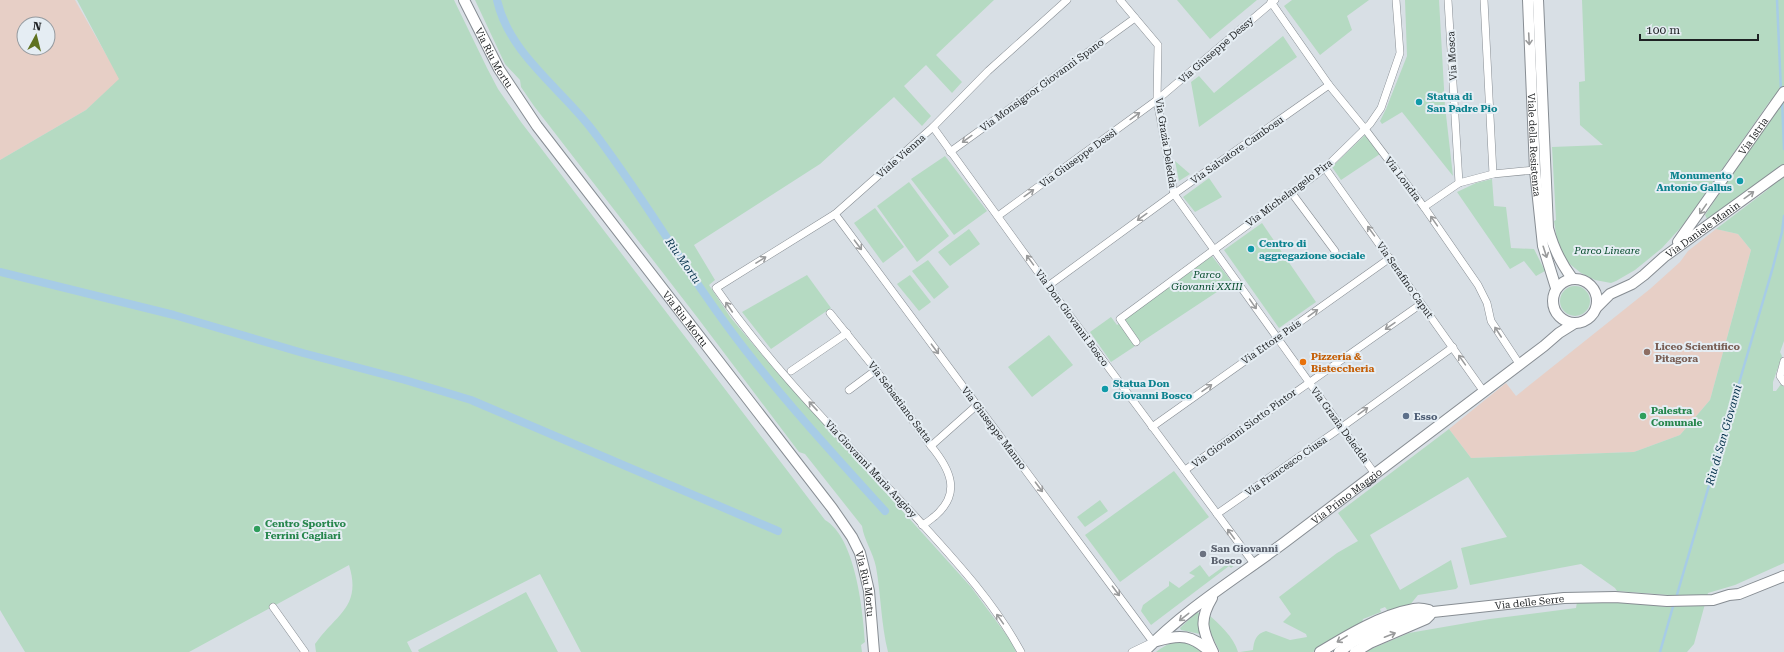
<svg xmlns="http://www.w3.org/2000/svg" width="1784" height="652" font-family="'Roboto Serif',serif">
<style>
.education{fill:#e7cfc6;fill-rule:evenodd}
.green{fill:#b5dac2}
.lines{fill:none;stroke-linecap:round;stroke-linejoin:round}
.stream{stroke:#a7cce6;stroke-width:2.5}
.canal{stroke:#a7cce6;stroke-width:8}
.street-casing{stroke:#878d93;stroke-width:8}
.secondary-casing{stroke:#878d93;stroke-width:12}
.street{stroke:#fff;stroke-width:7}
.secondary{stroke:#fff;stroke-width:10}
.oneway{stroke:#9a9b9c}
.culture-dot{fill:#0f9aa8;stroke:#e5edf3;stroke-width:1.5}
.education-dot{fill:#8d6e63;stroke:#e5edf3;stroke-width:1.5}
.food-dot{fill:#e8710a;stroke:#e5edf3;stroke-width:1.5}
.service-dot{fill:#5c6f8a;stroke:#e5edf3;stroke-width:1.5}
.leisure-dot{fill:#2e9e5b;stroke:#e5edf3;stroke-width:1.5}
.worship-dot{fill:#6b7280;stroke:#e5edf3;stroke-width:1.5}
.labels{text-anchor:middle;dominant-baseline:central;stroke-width:4;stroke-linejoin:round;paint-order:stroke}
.street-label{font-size:10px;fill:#1e2123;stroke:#e5edf3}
.culture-label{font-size:10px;font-weight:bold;fill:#0d838f;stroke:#e5edf3;text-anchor:start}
.park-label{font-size:10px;font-style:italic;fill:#024728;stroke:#e5edf3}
.education-label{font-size:10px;font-weight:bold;fill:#785e54;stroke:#e5edf3;text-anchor:start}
.food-label{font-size:10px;font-weight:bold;fill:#c56008;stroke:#e5edf3;text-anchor:start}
.leisure-label{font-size:10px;font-weight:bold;fill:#27864d;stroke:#e5edf3;text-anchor:start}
.service-label{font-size:10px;font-weight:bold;fill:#4e5e75;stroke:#e5edf3;text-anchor:start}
.worship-label{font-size:10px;font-weight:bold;fill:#5b616d;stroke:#e5edf3;text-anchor:start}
.water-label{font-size:11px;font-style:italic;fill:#002e48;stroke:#e5edf3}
</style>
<rect width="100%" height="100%" fill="#d8dfe5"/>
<g class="education">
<path d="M0,0h75l45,79 -34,31 -86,50zM24,24h24v24h-24z"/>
<polygon points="1716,229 1738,234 1751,250 1710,400 1680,435 1634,452 1471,458 1449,429 1506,383 1516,396 1650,289 1680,262 1688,251"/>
</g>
<g class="green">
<path d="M77,0h377l33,68 11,21 23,33 304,398c30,17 38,89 40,122l-4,3 1,7h-281l-41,-78 -133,68 5,10h-96l-1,-8c21,-30 47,-37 34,-79l-160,87h-164l-25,-42v-450l86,-50 33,-31z"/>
<path d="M475,0h519l-58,55 26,27 -10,11 -26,-28 -22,21 27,30 -9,10 -28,-29 -74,67 -126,81 21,35 -6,5 22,33 37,44 203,225 40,54 5,11h-128c-7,-28 -7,-57 -12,-85 -3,-15 -12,-27 -14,-41l-57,-72 -6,-2 -102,-135 -163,-211 -13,-19 -1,-7 -15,-16z"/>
<polygon points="1177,0 1257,0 1210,39"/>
<polygon points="1292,0 1369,0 1347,16 1352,30 1320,55 1284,6"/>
<polygon points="1405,0 1439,0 1445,106 1453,176 1402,112 1382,124 1380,121 1386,109 1407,56"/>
<path d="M1582,0h202v341l-4,11 2,4 -9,26v9h3l5,-7 3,3v176l-49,22 -27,8 -14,51 -7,8h-323l45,-19 81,-14 86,-11 1,-6 58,1 32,4 2,-12 -52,-4 -2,-3 -34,-24 -111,21 -9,-37 46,-11 -39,-60 -98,58 30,55 51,-30 7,27 -2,2 -38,6 -9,11 -21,5 -3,-4 -5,2 1,3 -18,7 -2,7 -48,26h-73l13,-2c1,-10 3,-16 13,-19l24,9 17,-3 -1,-3 -23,-12 8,-8 -12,-17 58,-44 21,-12 -20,-28 111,-84 22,29 163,-6 46,-17 30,-35 41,-150 -13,-16 -22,-5 50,-38 9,-9 -3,-10 -64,49 -3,-6 54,-81 11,-13v-20l-87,124 -21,23 -27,22 -19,11 -5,2 -16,-3 -14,-7 -15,-12 -9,-21 -3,-19 2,-1 -4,-73 51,-2 -23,-20 -1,-43 6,-1z"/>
<polygon points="1283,36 1297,57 1199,127 1191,82 1199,76 1214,93"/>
<polygon points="1365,135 1380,154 1341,180 1332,167"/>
<polygon points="945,156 987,211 954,235 911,179"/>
<polygon points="1175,161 1190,174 1179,181"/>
<polygon points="1209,178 1222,197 1195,212 1183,197"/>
<polygon points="1492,179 1494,206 1506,207 1511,248 1534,249 1545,271 1536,276 1524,261 1510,269 1457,192 1476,183"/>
<polygon points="909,182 949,236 917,262 877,206"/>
<polygon points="875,208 904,247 883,263 854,223"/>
<polygon points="1262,223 1316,302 1279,328 1224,250"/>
<polygon points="969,229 980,244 950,266 938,252"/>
<polygon points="1212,256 1232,282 1111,362 1090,332 1111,317 1117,325"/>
<polygon points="928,260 949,287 934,299 912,271"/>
<polygon points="807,275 831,308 771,349 742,312"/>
<polygon points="910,275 931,302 919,311 897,284"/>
<circle cx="1575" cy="301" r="15"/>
<polygon points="1049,335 1073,365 1032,397 1008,367"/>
<polygon points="1174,471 1209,517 1120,582 1085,535"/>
<polygon points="1100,500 1108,511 1085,527 1077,517"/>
<polygon points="1234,559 1237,563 1231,568 1229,566 1151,625 1141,611 1143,605 1169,586 1169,581 1179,588 1195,576 1189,573 1200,565 1209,577"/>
<polygon points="526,592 558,652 419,652 418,650"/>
<polygon points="1197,612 1200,614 1200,634 1181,630 1180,628"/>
<path d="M1208,614c11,10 26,23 30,38h-18l-10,-20z"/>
<path d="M1187,640l16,12h-47c10,-8 18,-11 31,-12z"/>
</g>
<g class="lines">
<g class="stream">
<polyline points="1777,0 1781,91"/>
<polyline points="1782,100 1784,149"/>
<polyline points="1676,598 1773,267 1782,232 1784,216"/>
<polyline points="1660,652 1674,603"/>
</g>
<g class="canal">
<path d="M497,0c12,53 61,86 93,127 56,72 100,153 157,225 43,55 91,107 138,159"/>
<polyline points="0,272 174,315 303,353 405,380 471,400 778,531"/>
</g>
<defs>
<g id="street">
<polyline points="1120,0 1158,45 1157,100 1174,194 1375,474"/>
<polyline points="1448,0 1459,183"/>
<polyline points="1484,0 1493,174"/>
<polyline points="1271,2 1329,85 1365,129 1424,207 1478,285 1487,303 1491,321 1520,365"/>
<polyline points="933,127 1048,286 1255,565"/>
<polyline points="950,152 1135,18"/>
<polyline points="1325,168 1484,392"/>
<polyline points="1291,192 1335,251"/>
<polyline points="1424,207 1459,183 1493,174 1535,170"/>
<polyline points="835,214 1153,642 1132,652"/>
<polyline points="998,216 1157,100 1275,0"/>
<polyline points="1048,286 1174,194 1329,85"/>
<polyline points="830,313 876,370 931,446 977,405"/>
<polyline points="1136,342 1120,319 1325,168 1370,124 1381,108 1400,53 1396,0"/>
<polyline points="1784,361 1780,376 1784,382"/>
<polyline points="791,371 847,333"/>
<polyline points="849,390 876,370"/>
<polyline points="1152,427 1390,258"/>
<polyline points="1185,470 1421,304"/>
<polyline points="1217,514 1342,427 1453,347"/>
<path d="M922,525c5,-2 9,-6 13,-9 27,-23 15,-47 -4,-70"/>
<polyline points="273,607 305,652"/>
<path d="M1021,652c-28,-52 -69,-95 -108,-138 -68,-73 -140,-144 -197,-226l119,-74 98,-87 55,-56 79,-71"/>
</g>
<g id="secondary">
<path id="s1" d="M464,0l35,69 38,57 295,382 20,29 8,16 3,12 6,26 5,61"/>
<path id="s2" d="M1528,0l7,170 8,76 13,42"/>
<path d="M1538,0l10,228c5,19 12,34 24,50"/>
<path id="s3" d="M1678,242l106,-150"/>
<circle cx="1575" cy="301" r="22"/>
<path id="s4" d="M1597,307l13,-13 22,-10 12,-9 20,-18 120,-87"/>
<path d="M1212,598c-13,22 -10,32 1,54"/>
<path d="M1157,641c24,-7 35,-6 53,11"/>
<path id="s5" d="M1144,652c41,-43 94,-75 141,-110 87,-65 173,-131 259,-196l15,-13 16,-10"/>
<path d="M1320,652c28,-17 61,-37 94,-43 5,-1 11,0 15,1"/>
<path id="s6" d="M1339,652l14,-10 24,-12 25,-10 31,-8 131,-14 51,-1 52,4 46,-1 16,-5 10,-1 45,-18"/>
<polyline points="1355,652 1370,643 1426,619 1430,615"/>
</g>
</defs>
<use href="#street" class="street-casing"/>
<use href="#secondary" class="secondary-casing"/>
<use href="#street" class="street"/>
<use href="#secondary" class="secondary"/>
</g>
<defs><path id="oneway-shaft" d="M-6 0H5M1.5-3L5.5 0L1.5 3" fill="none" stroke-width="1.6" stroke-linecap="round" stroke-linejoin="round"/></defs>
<g class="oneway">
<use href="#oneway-shaft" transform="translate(1529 39) rotate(87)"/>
<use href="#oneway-shaft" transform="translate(1135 116) rotate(-36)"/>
<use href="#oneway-shaft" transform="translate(967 139) rotate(144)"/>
<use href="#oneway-shaft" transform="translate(1029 193) rotate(-36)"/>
<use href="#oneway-shaft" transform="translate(1749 195) rotate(-36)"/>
<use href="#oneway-shaft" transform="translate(1703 209) rotate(125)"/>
<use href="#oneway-shaft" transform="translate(1142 217) rotate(144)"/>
<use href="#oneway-shaft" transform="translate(1434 221) rotate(-125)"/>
<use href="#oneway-shaft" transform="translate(1371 231) rotate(-126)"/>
<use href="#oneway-shaft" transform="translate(858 245) rotate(53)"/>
<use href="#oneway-shaft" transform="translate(1545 252) rotate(72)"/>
<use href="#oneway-shaft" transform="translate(761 260) rotate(-32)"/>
<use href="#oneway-shaft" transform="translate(1030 260) rotate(-126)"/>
<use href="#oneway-shaft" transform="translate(1253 304) rotate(55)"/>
<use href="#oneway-shaft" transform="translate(729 307) rotate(-124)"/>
<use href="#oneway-shaft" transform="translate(1313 313) rotate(-36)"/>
<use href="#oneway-shaft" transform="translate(1390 326) rotate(145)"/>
<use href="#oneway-shaft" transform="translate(1498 332) rotate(-123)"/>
<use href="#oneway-shaft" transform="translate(935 349) rotate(53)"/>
<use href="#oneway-shaft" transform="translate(1462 360) rotate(-125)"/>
<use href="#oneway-shaft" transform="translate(1207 388) rotate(-35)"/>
<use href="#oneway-shaft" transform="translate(813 406) rotate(-133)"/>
<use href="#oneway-shaft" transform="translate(1363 411) rotate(-36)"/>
<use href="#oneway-shaft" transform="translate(1039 487) rotate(53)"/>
<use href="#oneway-shaft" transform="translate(1231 534) rotate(-126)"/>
<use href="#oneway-shaft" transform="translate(1116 591) rotate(53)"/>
<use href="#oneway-shaft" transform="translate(1184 617) rotate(142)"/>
<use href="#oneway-shaft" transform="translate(1000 619) rotate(-125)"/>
<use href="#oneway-shaft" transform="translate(1390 635) rotate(-21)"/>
<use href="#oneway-shaft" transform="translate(1342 639) rotate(149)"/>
</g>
<g class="culture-dot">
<circle cx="1419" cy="102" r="4"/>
<circle cx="1740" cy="181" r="4"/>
<circle cx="1251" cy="249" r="4"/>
<circle cx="1105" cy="389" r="4"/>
</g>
<circle class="education-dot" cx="1647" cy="352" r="4"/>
<circle class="food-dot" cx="1303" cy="362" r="4"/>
<circle class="service-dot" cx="1406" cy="416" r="4"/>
<g class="leisure-dot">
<circle cx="1643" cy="416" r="4"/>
<circle cx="257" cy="529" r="4"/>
</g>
<circle class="worship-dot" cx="1203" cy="554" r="4"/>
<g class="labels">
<g class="street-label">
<text transform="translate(1216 50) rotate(-41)">Via Giuseppe Dessy</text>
<text transform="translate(1452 56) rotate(-93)">Via Mosca</text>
<text stroke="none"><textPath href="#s1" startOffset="65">Via Riu Mortu</textPath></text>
<text transform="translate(1042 85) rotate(-36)">Via Monsignor Giovanni Spano</text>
<text stroke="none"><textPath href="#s3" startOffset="130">Via Istria</textPath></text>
<text transform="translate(1166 143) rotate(81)">Via Grazia Deledda</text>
<text stroke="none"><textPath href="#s2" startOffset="145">Viale della Resistenza</textPath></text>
<text transform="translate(1237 150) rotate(-35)">Via Salvatore Cambosu</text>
<text transform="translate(901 156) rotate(-41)">Viale Vienna</text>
<text transform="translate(1078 158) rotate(-36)">Via Giuseppe Dessì</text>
<text transform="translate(1403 179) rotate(53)">Via Londra</text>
<text transform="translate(1289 193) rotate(-37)">Via Michelangelo Pira</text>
<text stroke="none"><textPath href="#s4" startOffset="132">Via Daniele Manin</textPath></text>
<text transform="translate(1405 280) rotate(55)">Via Serafino Caput</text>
<text stroke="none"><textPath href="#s1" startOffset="389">Via Riu Mortu</textPath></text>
<text transform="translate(1072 318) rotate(54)">Via Don Giovanni Bosco</text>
<text transform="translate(1271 342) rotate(-35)">Via Ettore Pais</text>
<text transform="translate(900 402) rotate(53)">Via Sebastiano Satta</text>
<text transform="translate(1340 425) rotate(54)">Via Grazia Deledda</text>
<text transform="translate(994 428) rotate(53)">Via Giuseppe Manno</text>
<text transform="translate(1244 428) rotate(-36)">Via Giovanni Siotto Pintor</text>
<text transform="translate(1286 466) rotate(-35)">Via Francesco Ciusa</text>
<text transform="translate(871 469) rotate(47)">Via Giovanni Maria Angioy</text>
<text stroke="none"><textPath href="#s5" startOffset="256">Via Primo Maggio</textPath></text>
<text stroke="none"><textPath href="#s1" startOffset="713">Via Riu Mortu</textPath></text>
<text stroke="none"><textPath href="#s6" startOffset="200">Via delle Serre</textPath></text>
</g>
<g class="culture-label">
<text x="1427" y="96">Statua di<tspan x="1427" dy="12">San Padre Pio</tspan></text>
<text x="1732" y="175" text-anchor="end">Monumento<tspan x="1732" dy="12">Antonio Gallus</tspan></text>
<text x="1259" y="243">Centro di<tspan x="1259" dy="12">aggregazione sociale</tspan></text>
<text x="1113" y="383">Statua Don<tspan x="1113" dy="12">Giovanni Bosco</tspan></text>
</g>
<g class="park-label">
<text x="1607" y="250">Parco Lineare</text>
<text x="1207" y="274">Parco<tspan x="1207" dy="12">Giovanni XXIII</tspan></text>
</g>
<g class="education-label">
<text x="1655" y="346">Liceo Scientifico<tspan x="1655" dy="12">Pitagora</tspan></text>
</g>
<g class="food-label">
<text x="1311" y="356">Pizzeria &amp;<tspan x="1311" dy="12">Bisteccheria</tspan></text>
</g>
<g class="leisure-label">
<text x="1651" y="410">Palestra<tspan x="1651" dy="12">Comunale</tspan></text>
<text x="265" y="523">Centro Sportivo<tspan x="265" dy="12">Ferrini Cagliari</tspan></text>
</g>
<g class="service-label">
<text x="1414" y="416">Esso</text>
</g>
<g class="worship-label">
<text x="1211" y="548">San Giovanni<tspan x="1211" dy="12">Bosco</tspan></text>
</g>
<g class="water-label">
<text transform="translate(683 261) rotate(55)">Riu Mortu</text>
<text transform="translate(1724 435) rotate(-74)">Riu di San Giovanni</text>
</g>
</g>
<g transform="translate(36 36) rotate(7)"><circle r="19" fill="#e5edf3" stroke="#959ba0"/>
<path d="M0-3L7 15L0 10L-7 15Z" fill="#5f7220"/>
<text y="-6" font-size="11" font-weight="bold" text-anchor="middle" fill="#1e2123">N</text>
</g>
<path d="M1640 34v6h118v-6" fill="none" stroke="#1e2123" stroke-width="2"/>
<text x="1646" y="34" font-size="12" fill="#1e2123" stroke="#e5edf3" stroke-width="3" paint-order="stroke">100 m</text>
</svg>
